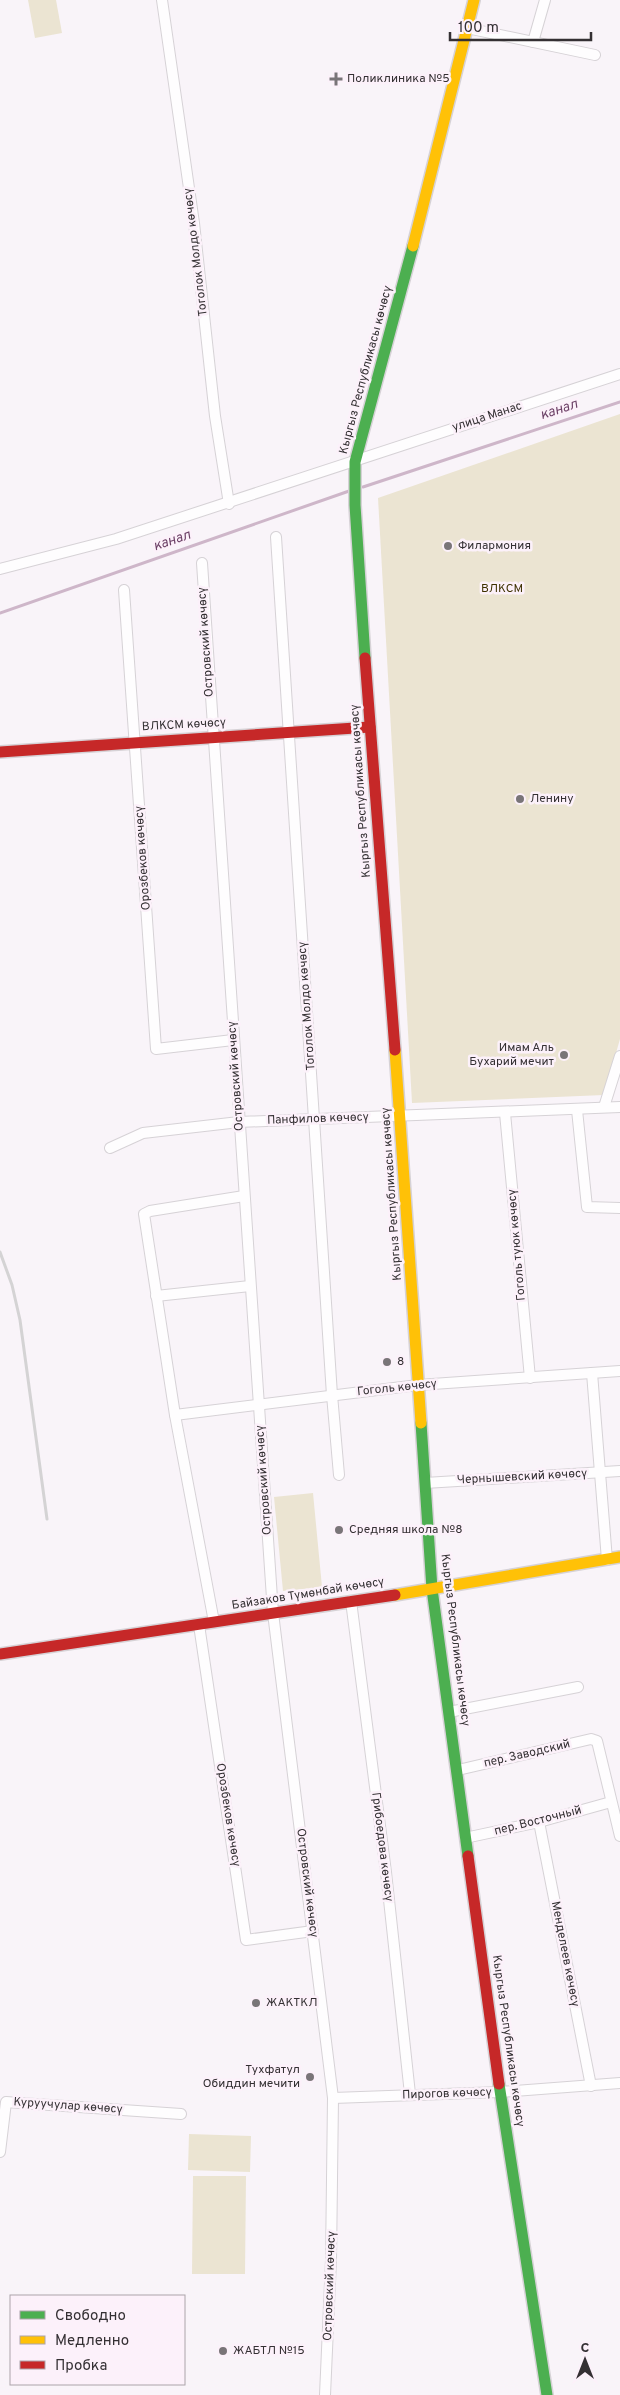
<svg xmlns="http://www.w3.org/2000/svg" width="620" height="2395" font-family="Overpass,sans-serif">
<style>
.green{fill:#ebe4d2}
.lines{fill:none;stroke-linecap:round;stroke-linejoin:round}
.stream{stroke:#ceb6c9;stroke-width:3}
.street-casing{stroke:#d6d2d6;stroke-width:12}
.fast-casing{stroke:#d6d2d6;stroke-width:14}
.slow-casing{stroke:#d6d2d6;stroke-width:14}
.jam-casing{stroke:#d6d2d6;stroke-width:14}
.street{stroke:#fefdfe;stroke-width:10}
.fast{stroke:#4caf50;stroke-width:11}
.slow{stroke:#ffc107;stroke-width:11}
.jam{stroke:#c62828;stroke-width:11}
.rail{stroke:#d4d3d4;stroke-width:3}
.poi-dot{fill:#797578;stroke:#fcf1fa;stroke-width:2}
.labels{text-anchor:middle;dominant-baseline:central;stroke-width:5;stroke-linejoin:round;paint-order:stroke}
.poi-label{font-size:12px;fill:#343033;stroke:#fcf1fa;text-anchor:start}
.street-label{font-size:12px;fill:#343033;stroke:#fcf1fa}
.park-label{font-size:12px;fill:#3d3100;stroke:#fcf1fa}
.water-label{font-size:14px;font-style:italic;fill:#6c4066;stroke:#fcf1fa}
</style>
<rect width="100%" height="100%" fill="#f9f4f9"/>
<g class="green">
<polygon points="28,0 56,0 62,33 35,38"/>
<polygon points="620,414 620,1039 604,1095 412,1103 378,498"/>
<polygon points="313,1493 322,1587 283,1591 274,1497"/>
<polygon points="189,2134 251,2136 250,2172 188,2170"/>
<polygon points="193,2176 246,2176 245,2274 192,2274"/>
</g>
<g class="lines">
<g class="stream">
<polyline points="363,487 620,402"/>
<polyline points="0,613 352,490"/>
</g>
<defs>
<g id="street">
<polyline points="162,0 194,223 215,416 229,504"/>
<polyline points="467,28 595,55"/>
<polyline points="533,42 545,0"/>
<polyline points="276,537 332,1395 339,1475"/>
<polyline points="202,563 273,1613 333,2098 331,2260 325,2395"/>
<polyline points="0,569 116,539 620,374"/>
<polyline points="124,590 156,1049 233,1040"/>
<polyline points="604,1107 620,1056"/>
<polyline points="577,1110 587,1207 620,1208"/>
<polyline points="505,1113 530,1378"/>
<polyline points="110,1148 143,1133 239,1122 620,1107"/>
<polyline points="156,1296 250,1286"/>
<polyline points="592,1373 607,1560"/>
<polyline points="175,1415 418,1385 620,1371"/>
<polyline points="425,1483 620,1471"/>
<polyline points="351,1601 386,1872 410,2094"/>
<polyline points="214,1622 175,1415 144,1214 150,1211 244,1196"/>
<polyline points="199,1625 246,1940 313,1931"/>
<polyline points="449,1712 578,1687"/>
<polyline points="458,1770 591,1739 597,1741 620,1836"/>
<polyline points="539,1822 591,2086"/>
<polyline points="465,1838 539,1822 611,1802"/>
<polyline points="333,2098 500,2092 620,2083"/>
<polyline points="0,2152 6,2102 181,2114"/>
</g>
<g id="fast">
<polyline points="365,658 355,505 355,462 413,246"/>
<polyline points="421,1423 432,1589 468,1856"/>
<polyline points="499,2084 547,2395"/>
</g>
<g id="slow">
<polyline points="413,246 474,0"/>
<polyline points="395,1050 421,1423"/>
<polyline points="395,1595 620,1557"/>
</g>
<g id="jam">
<polyline points="365,658 395,1050"/>
<polyline points="0,752 370,727"/>
<polyline points="0,1654 395,1595"/>
<polyline points="468,1856 499,2084"/>
</g>
</defs>
<use href="#street" class="street-casing"/>
<use href="#fast" class="fast-casing"/>
<use href="#slow" class="slow-casing"/>
<use href="#jam" class="jam-casing"/>
<use href="#street" class="street"/>
<use href="#fast" class="fast"/>
<use href="#slow" class="slow"/>
<use href="#jam" class="jam"/>
<polyline class="rail" points="0,1252 12,1285 20,1320 47,1519"/>
</g>
<g class="poi-dot">
<path d="M333.5 71.5h5v5h5v5h-5v5h-5v-5h-5v-5h5z"/>
<circle cx="448" cy="546" r="5"/>
<circle cx="520" cy="799" r="5"/>
<circle cx="564" cy="1055" r="5"/>
<circle cx="387" cy="1362" r="5"/>
<circle cx="339" cy="1530" r="5"/>
<circle cx="256" cy="2003" r="5"/>
<circle cx="310" cy="2077" r="5"/>
<circle cx="223" cy="2351" r="5"/>
</g>
<g class="labels">
<g class="poi-label">
<text x="347" y="79">Поликлиника №5</text>
<text x="458" y="546">Филармония</text>
<text x="530" y="799">Ленину</text>
<text x="554" y="1048" text-anchor="end">Имам Аль<tspan x="554" dy="14">Бухарий мечит</tspan></text>
<text x="397" y="1362">8</text>
<text x="349" y="1530">Средняя школа №8</text>
<text x="266" y="2003">ЖАКТКЛ</text>
<text x="300" y="2070" text-anchor="end">Тухфатул<tspan x="300" dy="14">Обиддин мечити</tspan></text>
<text x="233" y="2351">ЖАБТЛ №15</text>
</g>
<g class="street-label">
<text transform="translate(196 252) rotate(-97)">Тоголок Молдо көчөсү</text>
<text transform="translate(366 370) rotate(-75)">Кыргыз Республикасы көчөсү</text>
<text transform="translate(487 417) rotate(-18)">улица Манас</text>
<text transform="translate(206 642) rotate(-94)">Островский көчөсү</text>
<text transform="translate(184 725) rotate(-3)">ВЛКСМ көчөсү</text>
<text transform="translate(361 791) rotate(-94)">Кыргыз Республикасы көчөсү</text>
<text transform="translate(143 858) rotate(-94)">Орозбеков көчөсү</text>
<text transform="translate(307 1006) rotate(-94)">Тоголок Молдо көчөсү</text>
<text transform="translate(236 1076) rotate(-94)">Островский көчөсү</text>
<text transform="translate(318 1119) rotate(-2)">Панфилов көчөсү</text>
<text transform="translate(392 1194) rotate(-94)">Кыргыз Республикасы көчөсү</text>
<text transform="translate(517 1245) rotate(-95)">Гоголь туюк көчөсү</text>
<text transform="translate(397 1388) rotate(-6)">Гоголь көчөсү</text>
<text transform="translate(522 1477) rotate(-3)">Чернышевский көчөсү</text>
<text transform="translate(264 1480) rotate(-94)">Островский көчөсү</text>
<text transform="translate(308 1594) rotate(-9)">Байзаков Түмөнбай көчөсү</text>
<text transform="translate(455 1640) rotate(83)">Кыргыз Республикасы көчөсү</text>
<text transform="translate(527 1754) rotate(-13)">пер. Заводский</text>
<text transform="translate(228 1815) rotate(81)">Орозбеков көчөсү</text>
<text transform="translate(538 1821) rotate(-14)">пер. Восточный</text>
<text transform="translate(382 1847) rotate(83)">Грибоедова көчөсү</text>
<text transform="translate(307 1883) rotate(83)">Островский көчөсү</text>
<text transform="translate(565 1954) rotate(79)">Менделеев көчөсү</text>
<text transform="translate(508 2041) rotate(82)">Кыргыз Республикасы көчөсү</text>
<text transform="translate(447 2094) rotate(-2)">Пирогов көчөсү</text>
<text transform="translate(68 2106) rotate(4)">Куруучулар көчөсү</text>
<text transform="translate(330 2286) rotate(-88)">Островский көчөсү</text>
</g>
<g class="park-label">
<text x="502" y="589">ВЛКСМ</text>
</g>
<g class="water-label">
<text transform="translate(559 410) rotate(-18)">канал</text>
<text transform="translate(172 541) rotate(-19)">канал</text>
</g>
</g>
<rect x="10" y="2295" width="175" height="90" fill="#fcf1fa" stroke="#aca4aa"/>
<rect x="20" y="2311" width="25" height="8" fill="#4caf50" stroke="#aca4aa"/>
<text x="55" y="2320" font-size="15" fill="#343033">Свободно</text>
<rect x="20" y="2336" width="25" height="8" fill="#ffc107" stroke="#aca4aa"/>
<text x="55" y="2345" font-size="15" fill="#343033">Медленно</text>
<rect x="20" y="2361" width="25" height="8" fill="#c62828" stroke="#aca4aa"/>
<text x="55" y="2370" font-size="15" fill="#343033">Пробка</text>
<g transform="translate(585 2360)" stroke="#fcf1fa" stroke-width="4" paint-order="stroke">
<path d="M0-4L9 19L0 12L-9 19Z" fill="#343033"/>
<text y="-8" font-size="14" font-weight="bold" text-anchor="middle" fill="#343033">С</text>
</g>
<path d="M450 32v8h141v-8" fill="none" stroke="#343033" stroke-width="2.5"/>
<text x="458" y="32" font-size="15" fill="#343033" stroke="#fcf1fa" stroke-width="4" paint-order="stroke">100 m</text>
</svg>
